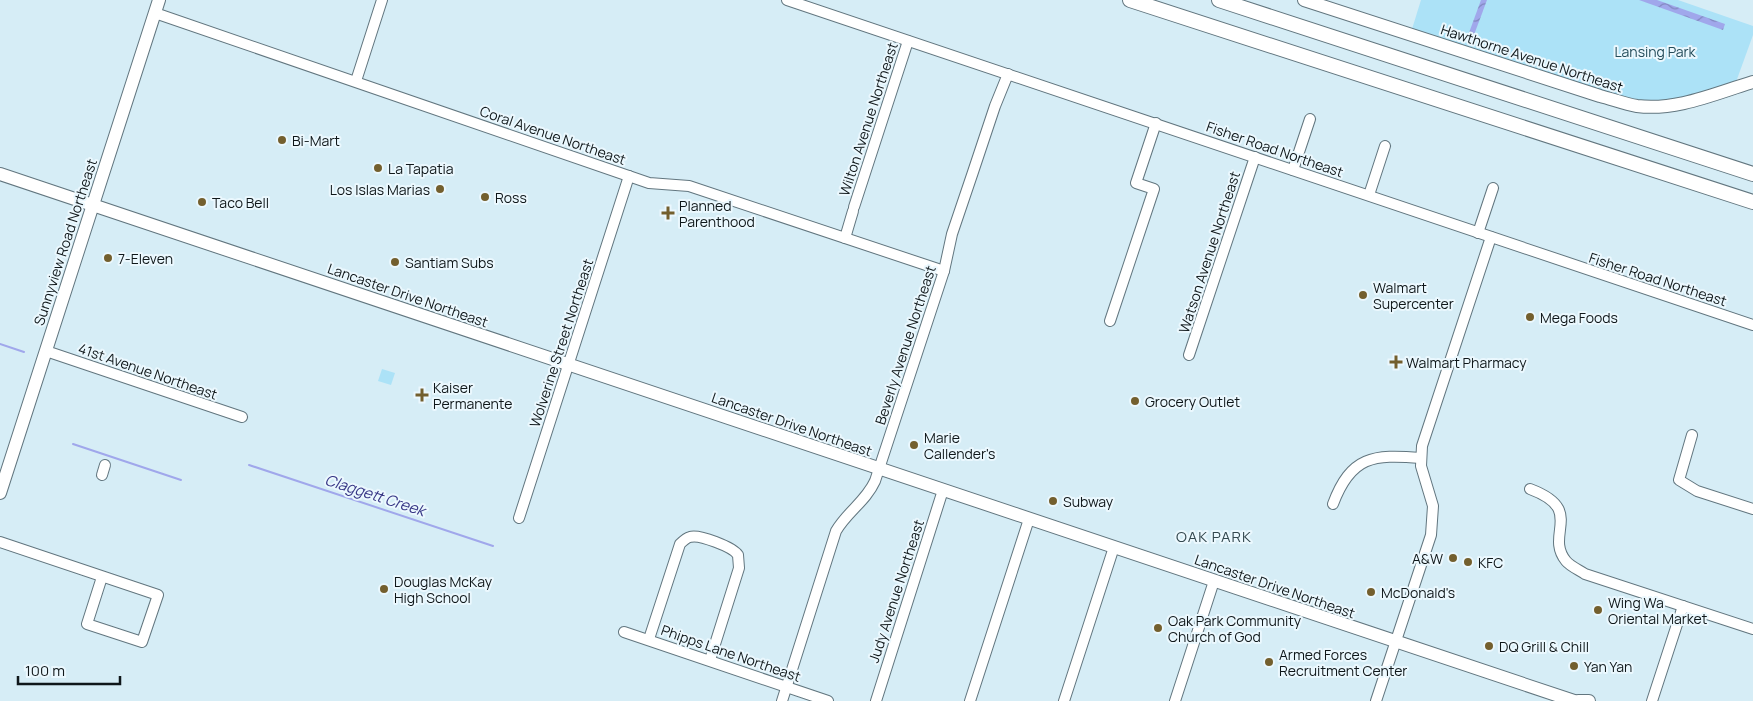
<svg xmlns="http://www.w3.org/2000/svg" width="1753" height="701" font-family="Manrope,sans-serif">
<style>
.green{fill:#ace2f7}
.water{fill:url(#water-waves)}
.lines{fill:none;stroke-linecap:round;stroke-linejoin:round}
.stream{stroke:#a0a7eb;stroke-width:2}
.minor-casing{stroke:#62767f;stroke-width:12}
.major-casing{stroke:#62767f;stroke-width:14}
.highway-casing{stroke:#62767f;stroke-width:16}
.minor{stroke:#fff;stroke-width:10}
.major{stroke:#fff;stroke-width:12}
.highway{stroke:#fff;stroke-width:14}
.poi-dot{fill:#735f2e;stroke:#ebf8fe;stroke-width:2}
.labels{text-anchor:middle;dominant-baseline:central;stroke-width:4;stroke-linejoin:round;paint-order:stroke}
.park-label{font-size:14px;fill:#244c5a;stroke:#ebf8fe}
.street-label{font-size:14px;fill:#0f171a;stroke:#ebf8fe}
.poi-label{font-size:14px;fill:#0f171a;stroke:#ebf8fe;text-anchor:start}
.water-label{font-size:15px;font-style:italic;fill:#383786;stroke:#ebf8fe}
.neighbourhood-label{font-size:15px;letter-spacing:1px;fill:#34484f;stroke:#ebf8fe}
</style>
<defs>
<pattern id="water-waves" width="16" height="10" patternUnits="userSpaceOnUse" patternTransform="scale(1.25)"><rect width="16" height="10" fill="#a0a7eb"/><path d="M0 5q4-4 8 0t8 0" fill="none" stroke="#8187be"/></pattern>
</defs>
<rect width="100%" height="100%" fill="#d6edf6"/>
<g class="green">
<polygon points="1421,0 1678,0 1753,26 1753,35 1736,82 1693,98 1649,103 1589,88 1412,29"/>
<polygon points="382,369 395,373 391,385 378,381"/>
</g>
<g class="water">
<polygon points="1481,0 1487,0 1471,43 1466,41"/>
<polygon points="1639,0 1657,0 1725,24 1723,30"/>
</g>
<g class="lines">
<g class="stream">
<polyline points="0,344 24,352"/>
<polyline points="73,444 181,480"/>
<polyline points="249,465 493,546"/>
</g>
<defs>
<g id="minor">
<polyline points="787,0 1753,325"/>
<polyline points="155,13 649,183 689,186 944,271"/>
<polyline points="356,81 382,0"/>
<polyline points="1293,170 1310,119"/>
<polyline points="1369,195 1385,146"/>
<polyline points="854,207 908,41"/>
<polyline points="1478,233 1493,188"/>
<polyline points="845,238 853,211"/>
<polyline points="1110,321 1154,189 1136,183 1156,123"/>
<polyline points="46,351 242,417"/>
<polyline points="1189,355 1255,157"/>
<polyline points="1692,435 1679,480 1697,491 1753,509"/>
<polyline points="102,475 105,465"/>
<path d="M1530,489c56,21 14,45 36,72 4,5 13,9 19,13l168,55"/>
<path d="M1333,504c18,-48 40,-50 88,-46"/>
<polyline points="519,518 629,176"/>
<polyline points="0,542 158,595 142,642 87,624 102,577"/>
<polyline points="624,632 828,701"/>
<path d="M649,639l31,-95c3,-3 6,-6 10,-7 9,-3 43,10 48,18l1,13 -29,92"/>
<path d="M782,701l54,-170c11,-19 30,-30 39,-50l69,-210 8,-37 21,-62 22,-66 13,-32"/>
<polyline points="876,701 943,490"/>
<polyline points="970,701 1029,519"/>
<polyline points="1064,701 1114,547"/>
<polyline points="1175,701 1214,581"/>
<polyline points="1376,701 1431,535 1433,506 1421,466 1422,446 1491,237"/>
<polyline points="1652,701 1683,606"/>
</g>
<g id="major">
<path d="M1304,0l296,96c12,3 25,8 37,10 40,5 79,-13 116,-24"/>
<polyline points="0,174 1574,701"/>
<polyline points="0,493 159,0"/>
<polyline points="1578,701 1589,701"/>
</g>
<g id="highway">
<polyline points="1130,0 1753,202"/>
<polyline points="1219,0 1753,174"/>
</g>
</defs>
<use href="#minor" class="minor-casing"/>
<use href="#major" class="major-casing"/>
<use href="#highway" class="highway-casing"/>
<use href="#minor" class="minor"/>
<use href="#major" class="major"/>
<use href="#highway" class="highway"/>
</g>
<g class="poi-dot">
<circle cx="282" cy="140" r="5"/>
<circle cx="378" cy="168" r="5"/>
<circle cx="440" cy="189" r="5"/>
<circle cx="485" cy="197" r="5"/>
<circle cx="202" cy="202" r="5"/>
<path d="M665.5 205.5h5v5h5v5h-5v5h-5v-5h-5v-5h5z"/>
<circle cx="108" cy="258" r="5"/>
<circle cx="395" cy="262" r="5"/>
<circle cx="1363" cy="295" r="5"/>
<circle cx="1530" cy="317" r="5"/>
<path d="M1393.5 354.5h5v5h5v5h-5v5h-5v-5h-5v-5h5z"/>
<path d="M419.5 387.5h5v5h5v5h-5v5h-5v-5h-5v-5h5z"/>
<circle cx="1135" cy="401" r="5"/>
<circle cx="914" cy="445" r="5"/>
<circle cx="1053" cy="501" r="5"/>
<circle cx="1453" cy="558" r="5"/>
<circle cx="1468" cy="562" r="5"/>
<circle cx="384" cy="589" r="5"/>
<circle cx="1371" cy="592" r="5"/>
<circle cx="1598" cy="610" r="5"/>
<circle cx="1158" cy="628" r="5"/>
<circle cx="1489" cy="646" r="5"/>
<circle cx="1269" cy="662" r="5"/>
<circle cx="1574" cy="666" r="5"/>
</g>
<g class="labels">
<g class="park-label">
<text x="1655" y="51">Lansing Park</text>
</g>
<g class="street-label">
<text transform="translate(1532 58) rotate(18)">Hawthorne Avenue Northeast</text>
<text transform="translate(868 119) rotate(-72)">Wilton Avenue Northeast</text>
<text transform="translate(553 135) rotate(19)">Coral Avenue Northeast</text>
<text transform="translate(1275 149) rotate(19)">Fisher Road Northeast</text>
<text transform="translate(65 242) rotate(-72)">Sunnyview Road Northeast</text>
<text transform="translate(1209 252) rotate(-72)">Watson Avenue Northeast</text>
<text transform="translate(1658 279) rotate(18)">Fisher Road Northeast</text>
<text transform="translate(408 295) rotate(19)">Lancaster Drive Northeast</text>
<text transform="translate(561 343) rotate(-72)">Wolverine Street Northeast</text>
<text transform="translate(905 345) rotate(-72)">Beverly Avenue Northeast</text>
<text transform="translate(148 371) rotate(19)">41st Avenue Northeast</text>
<text transform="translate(792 424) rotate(19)">Lancaster Drive Northeast</text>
<text transform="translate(1275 586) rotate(19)">Lancaster Drive Northeast</text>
<text transform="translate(896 591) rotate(-72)">Judy Avenue Northeast</text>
<text transform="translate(731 653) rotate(19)">Phipps Lane Northeast</text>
</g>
<g class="poi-label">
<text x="292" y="140">Bi-Mart</text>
<text x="388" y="168">La Tapatia</text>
<text x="430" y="189" text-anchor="end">Los Islas Marias</text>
<text x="495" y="197">Ross</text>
<text x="212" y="202">Taco Bell</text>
<text x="679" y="205">Planned<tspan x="679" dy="16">Parenthood</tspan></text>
<text x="118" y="258">7-Eleven</text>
<text x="405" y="262">Santiam Subs</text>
<text x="1373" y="287">Walmart<tspan x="1373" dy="16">Supercenter</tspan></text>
<text x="1540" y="317">Mega Foods</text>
<text x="1406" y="362">Walmart Pharmacy</text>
<text x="433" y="387">Kaiser<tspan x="433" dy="16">Permanente</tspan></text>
<text x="1145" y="401">Grocery Outlet</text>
<text x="924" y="437">Marie<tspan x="924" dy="16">Callender's</tspan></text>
<text x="1063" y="501">Subway</text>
<text x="1443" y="558" text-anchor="end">A&amp;W</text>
<text x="1478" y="562">KFC</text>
<text x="394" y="581">Douglas McKay<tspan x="394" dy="16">High School</tspan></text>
<text x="1381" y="592">McDonald's</text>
<text x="1608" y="602">Wing Wa<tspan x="1608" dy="16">Oriental Market</tspan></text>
<text x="1168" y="620">Oak Park Community<tspan x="1168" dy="16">Church of God</tspan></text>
<text x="1499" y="646">DQ Grill &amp; Chill</text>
<text x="1279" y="654">Armed Forces<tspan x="1279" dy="16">Recruitment Center</tspan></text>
<text x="1584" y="666">Yan Yan</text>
</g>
<g class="water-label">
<text transform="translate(375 495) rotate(18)">Claggett Creek</text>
</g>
<g class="neighbourhood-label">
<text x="1214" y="536">OAK PARK</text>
</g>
</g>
<path d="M18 676v8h102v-8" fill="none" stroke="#0f171a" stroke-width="2.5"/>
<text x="25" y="676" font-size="15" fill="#0f171a" stroke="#ebf8fe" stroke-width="4" paint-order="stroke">100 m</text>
</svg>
